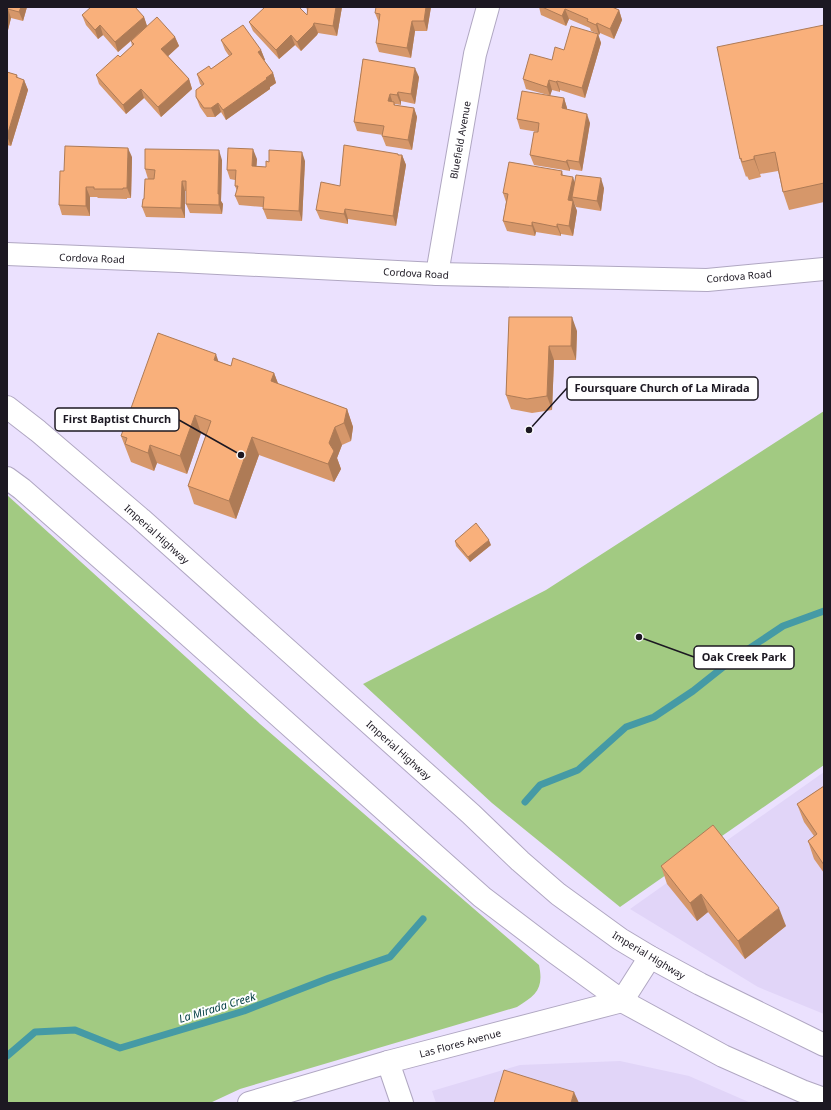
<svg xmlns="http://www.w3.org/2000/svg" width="831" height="1110" font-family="'Noto Sans',sans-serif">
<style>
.built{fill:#e1d5f8}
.green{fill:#a2ca82}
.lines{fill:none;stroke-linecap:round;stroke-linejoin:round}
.stream{stroke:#459aa5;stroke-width:7}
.minor-casing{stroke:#b0a7c2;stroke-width:24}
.major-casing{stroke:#b0a7c2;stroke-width:24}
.minor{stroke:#fff;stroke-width:22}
.major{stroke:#fff;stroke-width:22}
.wall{fill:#d6976a}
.shaded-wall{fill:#ae7b56}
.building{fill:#f9b07b;stroke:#ae7b56}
.labels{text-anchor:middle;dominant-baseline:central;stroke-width:4;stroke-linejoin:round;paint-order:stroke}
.street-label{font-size:10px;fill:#1c1822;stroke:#fff}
.water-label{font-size:11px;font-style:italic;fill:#064146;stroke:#fff}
.leader{fill:none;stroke:#1c1822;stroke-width:1.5}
.callout-dot{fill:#1c1822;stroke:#fff;stroke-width:1.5}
.callout{fill:#fff;stroke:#1c1822;stroke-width:1.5}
.callout-label{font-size:11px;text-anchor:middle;font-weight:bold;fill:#1c1822}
</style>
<rect width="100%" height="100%" fill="#ebe1fe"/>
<g class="built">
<polygon points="824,772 824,1014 758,987 630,909"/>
<polygon points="620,1061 689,1076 751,1103 436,1103 432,1091 520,1065"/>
</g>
<g class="green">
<polygon points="824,411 824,765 620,907 492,803 363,684 546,590"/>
<path d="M7,495l253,229 279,241c5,24 -3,30 -22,42l-277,82 -30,14h-203z"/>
</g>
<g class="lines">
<g class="stream">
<polyline points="525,802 540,785 578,770 626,727 654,717 693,691 732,660 783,626 824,611"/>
<polyline points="7,1056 35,1032 75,1030 120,1048 244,1011 329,978 390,957 423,919"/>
</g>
<defs>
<g id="minor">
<polyline points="7,254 179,261 437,274 707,280 824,269"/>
<polyline points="437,274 475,54 488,7"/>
<polyline points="388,1062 402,1103"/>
<polyline points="249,1103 388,1062 622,1001 650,957"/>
</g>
<g id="major">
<polyline points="7,407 38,431 141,519 471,814 520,861 558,894 620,939 650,957 700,984 824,1045"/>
<polyline points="7,478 22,489 169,618 482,897 553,951 622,1001 723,1056 802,1091 824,1099"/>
</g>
</defs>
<use href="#minor" class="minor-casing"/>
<use href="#major" class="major-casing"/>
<use href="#minor" class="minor"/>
<use href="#major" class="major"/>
</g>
<g class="wall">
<polygon points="7,7 27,7 23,21 11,18 7,34"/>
<polygon points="306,7 342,7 337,36 318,33 317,35 301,51 295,45 279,59 253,31 249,22 307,15 307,10"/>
<polygon points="431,7 427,31 415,31 411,58 379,52 376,43 379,23 375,13"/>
<polygon points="539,7 612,7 619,10 622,20 614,39 600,33 599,35 598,34 601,43 585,98 560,90 560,92 552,90 550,96 564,98 567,108 567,110 590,123 582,171 570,169 570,171 534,165 530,155 538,132 520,129 517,119 548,95 526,89 523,79 552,60 564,50 596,33 591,31 590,28 569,19 566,26 541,15"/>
<polygon points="82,15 144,17 147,26 175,37 179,46 168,56 189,79 192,89 161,117 144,98 126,114 99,84 96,75 120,57 132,46 131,41 118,52 103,35 98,39 86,25"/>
<polygon points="824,25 824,202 789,210 783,192 778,171 760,174 761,177 749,180 747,176 746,177 740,159"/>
<polygon points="221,40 261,50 265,60 264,60 273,73 276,83 270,87 270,89 226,120 221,112 215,117 207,117 200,107 196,97 202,86 200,84 197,74 211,69 229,56 225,50"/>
<polygon points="363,59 419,77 415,104 401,101 401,105 395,104 395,105 414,108 417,117 412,150 386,146 382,136 383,135 357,131 354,122"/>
<polygon points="7,72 17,75 18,78 24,80 28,90 11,146 7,145"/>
<polygon points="399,155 402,155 406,165 396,226 348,219 348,224 320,219 316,210 340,186"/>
<polygon points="132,157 131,198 127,198 127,199 98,198 97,197 90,197 90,216 62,215 59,205 64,171"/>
<polygon points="257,159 256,166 266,167 269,162 305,161 302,221 267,219 263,209 263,207 239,205 235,196 237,191 235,186 235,180 230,179 227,170"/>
<polygon points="222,160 221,201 223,204 222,214 190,213 186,204 186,191 185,191 185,218 146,217 142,207 148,179 145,169"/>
<polygon points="562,171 563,175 574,182 604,188 601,211 576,207 573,201 577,211 573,236 561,234 561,236 536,232 535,236 507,231 503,221 506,202 503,193"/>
<polygon points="509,317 577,331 576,360 554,360 552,410 532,413 511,409 506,395"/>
<polygon points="218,361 231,366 274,373 278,384 347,409 353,427 351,441 342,445 337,458 341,469 334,482 259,455 236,519 194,504 188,486 206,435 201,433 187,474 157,463 154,471 131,462 121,436"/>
<polygon points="455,541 491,545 470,562 456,546"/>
<polygon points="824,786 824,873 814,859 808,841 814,836 804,822 797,804"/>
<polygon points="661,866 786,926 745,959 708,912 697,921 667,884"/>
</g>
<g class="shaded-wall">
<polygon points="21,7 27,7 23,21 19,12"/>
<polygon points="336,7 342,7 337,36 333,26"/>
<polygon points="426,7 431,7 427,31 424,21"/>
<polygon points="8,9 11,18 7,34 7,12"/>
<polygon points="565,9 569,19 566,26 562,16"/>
<polygon points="619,10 622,20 614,39 610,29"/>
<polygon points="144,17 147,26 118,52 115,42"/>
<polygon points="412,21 415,31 411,58 407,48"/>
<polygon points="314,23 318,33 317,35 301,51 297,42"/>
<polygon points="597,23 600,33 599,35 596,25"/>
<polygon points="100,25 103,35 98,39 95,30"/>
<polygon points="598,34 601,43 585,98 582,88"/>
<polygon points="291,35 295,45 279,59 276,50"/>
<polygon points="175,37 179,46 165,59 161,49"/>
<polygon points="261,50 265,60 261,62 258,52"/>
<polygon points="415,68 419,77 415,104 411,94"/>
<polygon points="273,73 276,83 270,87 270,89 226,120 223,110"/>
<polygon points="189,79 192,89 161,117 158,107"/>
<polygon points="24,80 28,90 11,146 7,136"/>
<polygon points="549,80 552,90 550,96 547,87"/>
<polygon points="557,81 560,90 560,92 556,82"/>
<polygon points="141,89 144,98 126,114 123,105"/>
<polygon points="398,92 401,101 401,105 397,95"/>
<polygon points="390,94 393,104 388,101"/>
<polygon points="564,98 567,108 565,118 562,108"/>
<polygon points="218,103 221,112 215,117 211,108"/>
<polygon points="414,108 417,117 412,150 408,140"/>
<polygon points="587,114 590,123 582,171 579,162"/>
<polygon points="128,148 132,157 131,198 127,188"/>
<polygon points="253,149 257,159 256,175 252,166"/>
<polygon points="219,150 222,160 221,201 223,204 222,214 219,205 218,194"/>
<polygon points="302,152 305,161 302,221 299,211"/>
<polygon points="398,154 401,161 402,155 406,165 396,226 393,216"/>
<polygon points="754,156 761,177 754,159"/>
<polygon points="567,160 570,169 570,171 566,162"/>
<polygon points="573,177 576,186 572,197 577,211 573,236 569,226 568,200"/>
<polygon points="601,178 604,188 601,211 597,201"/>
<polygon points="182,181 185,191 185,218 181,208"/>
<polygon points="86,187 90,197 90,216 86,206"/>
<polygon points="345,209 348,219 348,224 344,214"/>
<polygon points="532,222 536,232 535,236 532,226"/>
<polygon points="557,224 561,234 561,236 557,227"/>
<polygon points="572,317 577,331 576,360 571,346"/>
<polygon points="549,346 554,360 552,410 547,396"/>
<polygon points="216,354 222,372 214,360"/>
<polygon points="274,373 281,391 271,381"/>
<polygon points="347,409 353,427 351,441 344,423"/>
<polygon points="195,415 201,433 187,474 180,456"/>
<polygon points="335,427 342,445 337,458 341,469 334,482 328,464 329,443"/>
<polygon points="252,437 259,455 236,519 229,501"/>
<polygon points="150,445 157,463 154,471 148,453"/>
<polygon points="489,540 491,545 470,562 468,557"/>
<polygon points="701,894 708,912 697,921 690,903"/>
<polygon points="779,908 786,926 745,959 738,941"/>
<polygon points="574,1092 579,1103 571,1103"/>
</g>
<g class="building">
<polygon points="7,7 21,7 19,12 8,9 7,12"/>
<polygon points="91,7 135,7 144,17 115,42 100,25 95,30 82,15"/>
<polygon points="265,7 299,7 307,15 308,7 336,7 333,26 314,23 313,26 297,42 291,35 276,50 249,22"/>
<polygon points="376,7 426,7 424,21 412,21 407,48 376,43 380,14 375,13"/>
<polygon points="542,7 612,7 619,10 610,29 597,23 596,25 587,21 588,19 565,9 562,16"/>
<polygon points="157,17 175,37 161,49 189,79 158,107 141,89 123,105 96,75 118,55 120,57 134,44 131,41"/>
<polygon points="243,25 261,50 258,52 273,73 266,78 267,79 223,110 218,103 211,108 204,108 196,97 196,90 204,84 197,74 209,66 211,69 232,54 221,40"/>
<polygon points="824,25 824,183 783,192 775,152 754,156 754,159 742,162 741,158 740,159 717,47"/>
<polygon points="571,26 598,34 582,88 557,81 556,82 549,80 547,87 523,79 530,54 552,60 555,47 564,50"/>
<polygon points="363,59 415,68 411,94 398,92 397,95 390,94 388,101 394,102 394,105 414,108 408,140 382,136 384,126 354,122"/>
<polygon points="7,72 17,75 16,77 24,80 7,136"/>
<polygon points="522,91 564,98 562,108 587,114 579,162 567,160 566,162 530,155 534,132 538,132 539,123 517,119"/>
<polygon points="344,145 398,154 398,155 402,155 393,216 345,209 344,214 316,210 321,182 340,186"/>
<polygon points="65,146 128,148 127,188 123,188 123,189 94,189 94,187 86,187 86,206 59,205 60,171 64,171"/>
<polygon points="228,148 253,149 252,166 266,167 266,161 269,162 269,150 302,152 299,211 263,209 264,197 235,196 238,186 235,186 236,170 227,170"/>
<polygon points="145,149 219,150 218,194 219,194 219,205 186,204 186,181 182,181 181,208 142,207 143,199 144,199 145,179 154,179 155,170 145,169"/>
<polygon points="509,162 562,171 561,175 573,177 568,200 573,201 569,226 557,224 557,227 532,222 532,226 503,221 508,194 503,193"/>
<polygon points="576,175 601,178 597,201 572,197"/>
<polygon points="509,317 572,317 571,346 549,346 547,396 527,399 506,395"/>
<polygon points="158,333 216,354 214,360 231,366 233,358 274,373 271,381 347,409 344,423 335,427 329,443 334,451 328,464 252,437 229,501 188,486 211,421 195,415 180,456 150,445 148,453 125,444 127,438 121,436"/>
<polygon points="476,523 489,540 468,557 455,541"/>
<polygon points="824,786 824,865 808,841 817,834 797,804"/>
<polygon points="713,825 779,908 738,941 701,894 690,903 661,866"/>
<polygon points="504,1070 574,1092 571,1103 494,1103"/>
</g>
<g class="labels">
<g class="street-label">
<text transform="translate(460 140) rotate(-80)">Bluefield Avenue</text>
<text transform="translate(92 258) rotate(2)">Cordova Road</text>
<text transform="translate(416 273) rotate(3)">Cordova Road</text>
<text transform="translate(739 276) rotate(-5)">Cordova Road</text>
<text transform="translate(157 534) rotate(42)">Imperial Highway</text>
<text transform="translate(399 750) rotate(42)">Imperial Highway</text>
<text transform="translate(649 955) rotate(31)">Imperial Highway</text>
<text transform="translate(460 1043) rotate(-15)">Las Flores Avenue</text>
</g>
<g class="water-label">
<text transform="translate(217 1007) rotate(-17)">La Mirada Creek</text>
</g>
</g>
<path class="leader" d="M529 430L567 388M241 455L179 420M639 637L694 657"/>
<g class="callout-dot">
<circle cx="529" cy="430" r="4"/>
<circle cx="241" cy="455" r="4"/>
<circle cx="639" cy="637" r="4"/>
</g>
<g class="callout">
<rect x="567" y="377" width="191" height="23" rx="4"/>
<rect x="55" y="408" width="124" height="23" rx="4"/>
<rect x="694" y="646" width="100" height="23" rx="4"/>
</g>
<g class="callout-label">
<text x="662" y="392">Foursquare Church of La Mirada</text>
<text x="117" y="423">First Baptist Church</text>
<text x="744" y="661">Oak Creek Park</text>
</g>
<rect width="831" height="1110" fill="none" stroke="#1c1822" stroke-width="16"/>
</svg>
